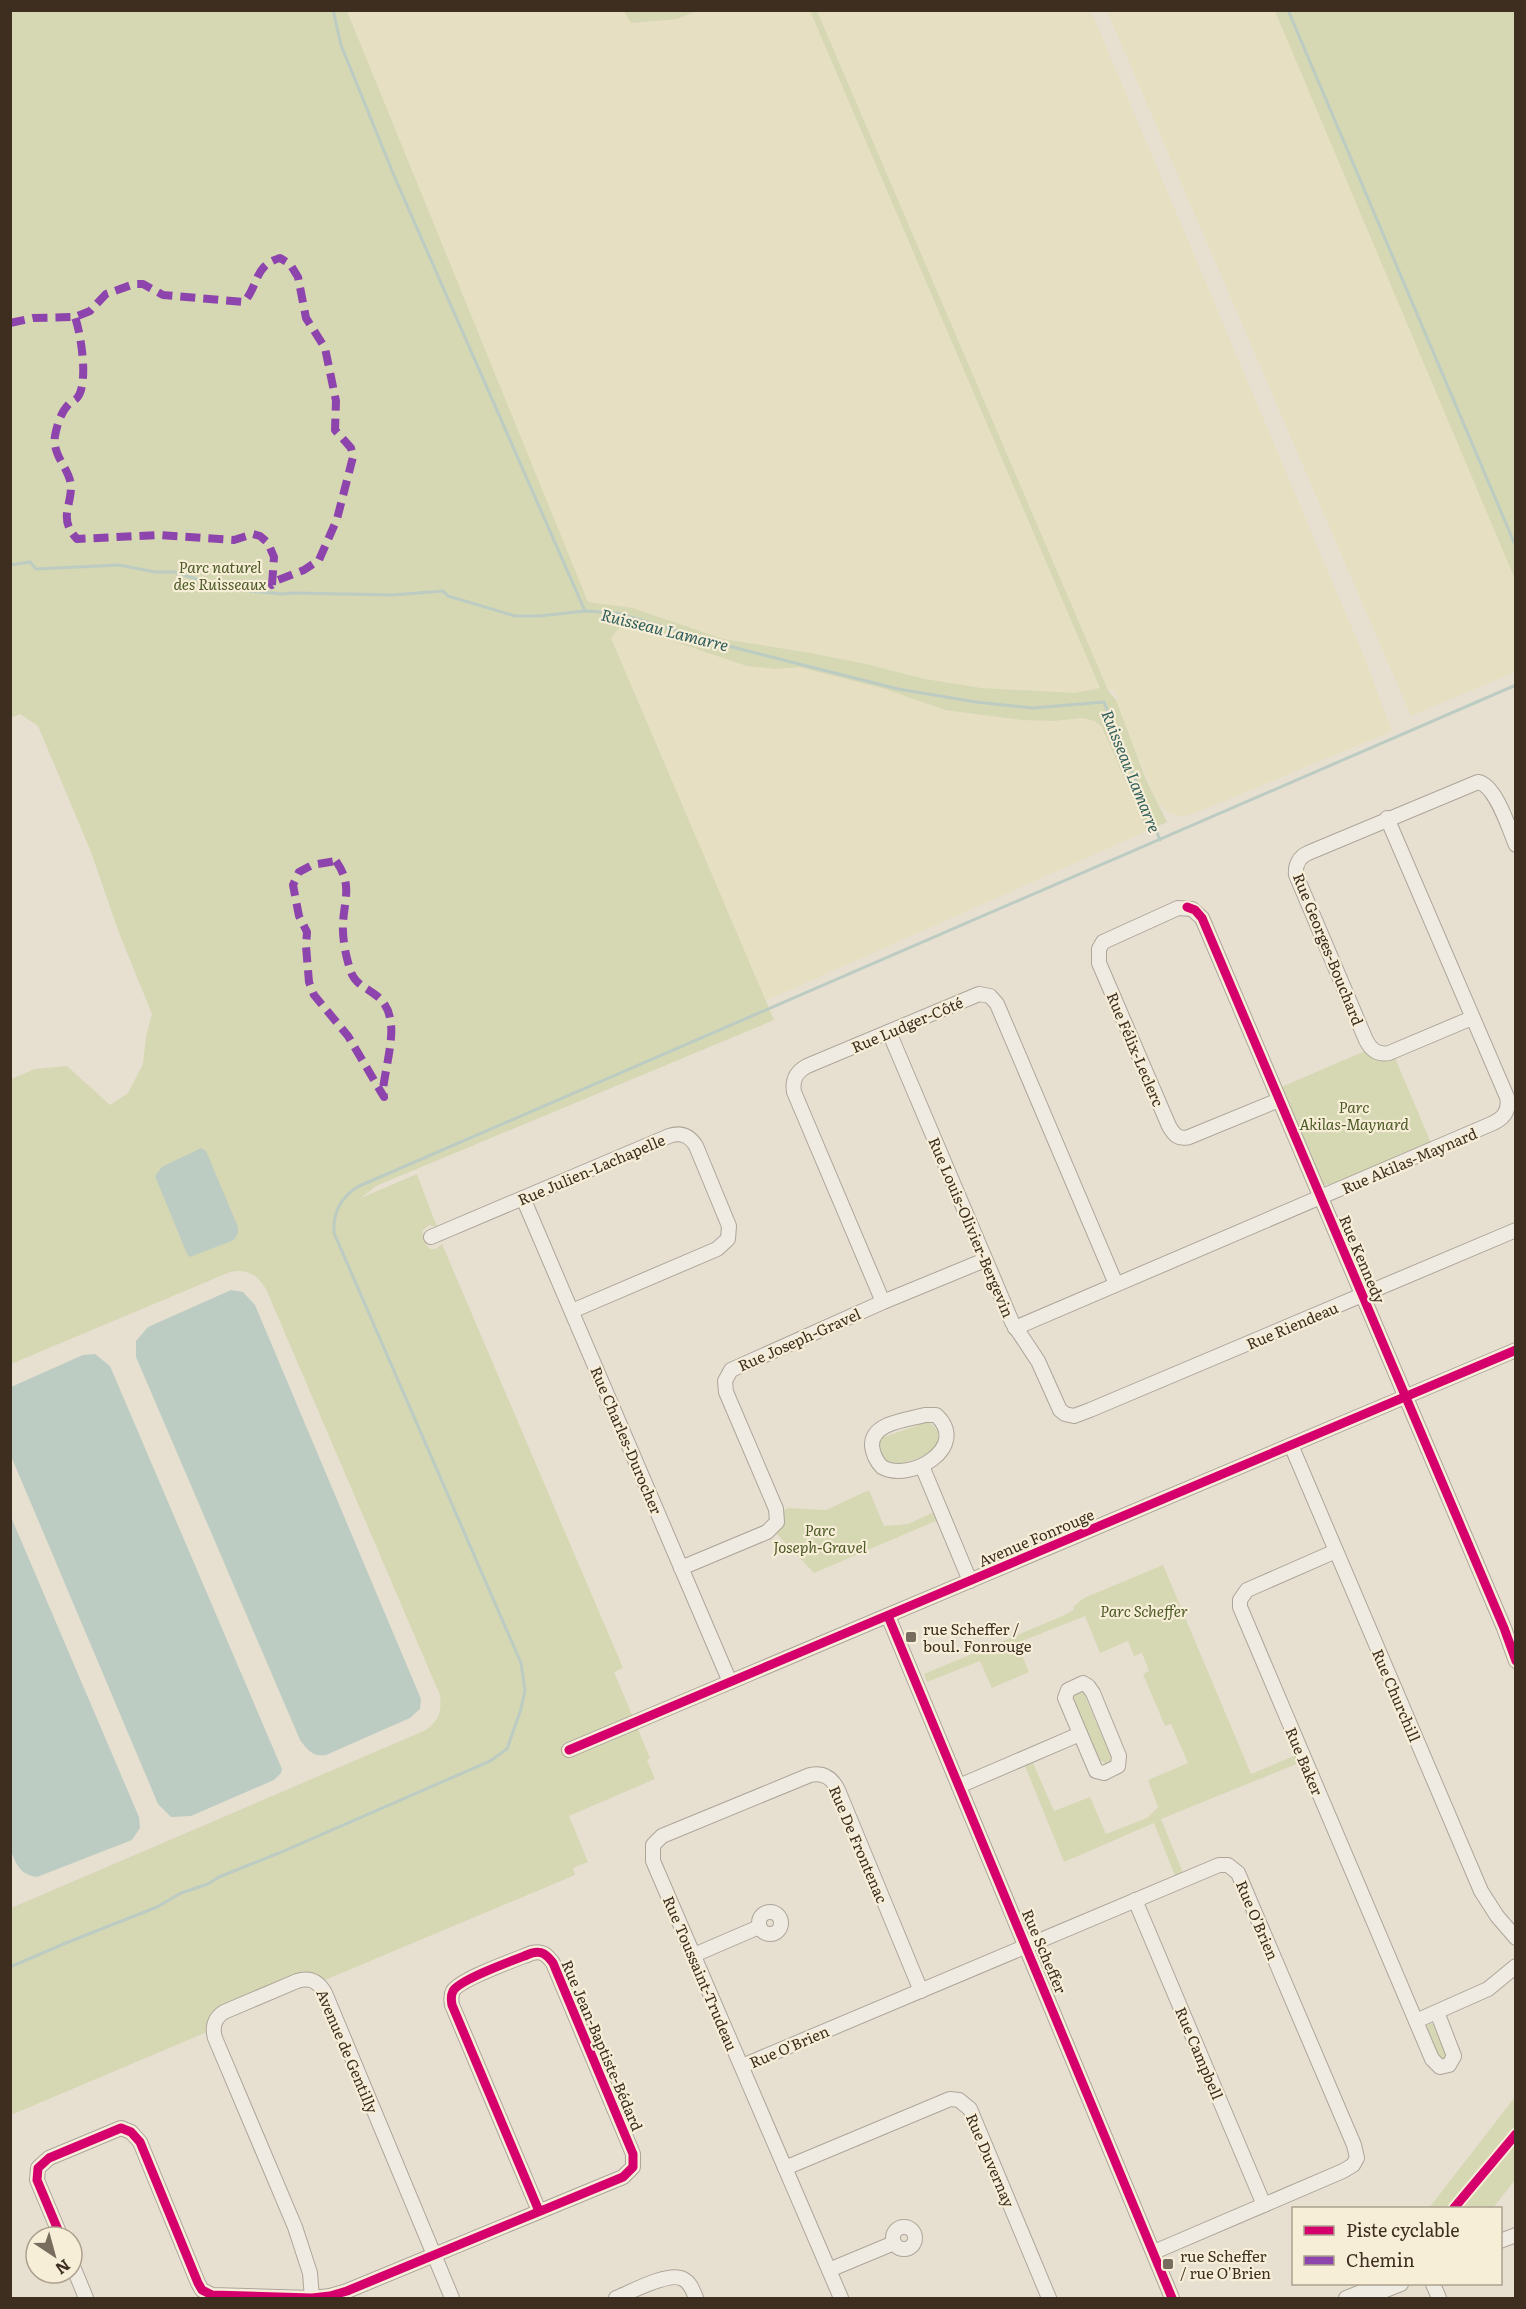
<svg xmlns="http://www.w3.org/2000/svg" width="1526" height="2309" font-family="Literata,serif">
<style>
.farmland{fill:#e6dfc2}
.green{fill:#d6d7b3}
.water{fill:#bcccc2}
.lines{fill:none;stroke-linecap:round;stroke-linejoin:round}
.stream{stroke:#bcccc2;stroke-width:3}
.minor-casing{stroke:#ada599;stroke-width:16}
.minor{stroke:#efebe3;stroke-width:14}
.quiet{stroke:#8e44ad;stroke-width:8;stroke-dasharray:15 8;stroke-linecap:butt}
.cycleway-casing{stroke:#f7eed8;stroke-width:13}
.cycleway{stroke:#d6006c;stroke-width:9}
.poi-dot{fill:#786c5e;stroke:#f7eed8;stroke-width:2}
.labels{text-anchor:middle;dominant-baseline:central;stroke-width:4.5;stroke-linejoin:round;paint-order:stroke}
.park-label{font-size:15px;font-style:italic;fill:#4d5a26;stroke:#f7eed8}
.street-label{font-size:15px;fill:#3d2e20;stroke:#f7eed8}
.poi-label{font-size:15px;fill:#3d2e20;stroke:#f7eed8;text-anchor:start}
.water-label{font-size:16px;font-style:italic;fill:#2f5d5a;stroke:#f7eed8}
</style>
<rect width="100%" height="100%" fill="#e7e0d1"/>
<g class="farmland">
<polygon points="624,10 631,23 677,19 697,11 810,11 1100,688 1075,693 981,688 925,679 866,664 805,652 723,639 633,608 587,603 347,11"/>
<polygon points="817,11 1091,11 1363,654 1392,731 1193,814 1181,817 1168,812 1158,803 1127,733 1116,700 1118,697 1114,690 1108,690"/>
<polygon points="1107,11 1278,11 1515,577 1515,672 1411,716"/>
<polygon points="622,623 747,666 775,669 799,667 886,689 945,710 1022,720 1054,721 1084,718 1095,721 1102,727 1147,831 765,1001 611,638"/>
</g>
<g class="green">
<path d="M11,11h336l241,591 45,6 90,31 82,13 61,12 59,15 56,9 94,5 25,-5 -290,-677h7l291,679 8,10 29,77 22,45 -20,9 -45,-104 -7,-6 -12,-3 -29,3 -32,-1 -77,-10 -60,-21 -86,-22 -24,2 -28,-3 -125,-42 -11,14 163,382 -398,166 -15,12 56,-24 20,53 -8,-2 -7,6 3,12 5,6h6l6,-5 181,424 -9,4 36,86 -3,2 8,19 -86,37 19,46 -15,6 2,7 -250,105 -11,-6h-17l-76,31 -11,11 -3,16 -196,83v-207l415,-178c13,-9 16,-20 14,-35l-174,-406c-9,-14 -19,-21 -36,-17l-219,92v-285l24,-10 32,-3 43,39 18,-12 15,-29 3,-28 6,-22 -33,-81 -28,-81 -53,-126 -18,-12 -9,4z"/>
<polygon points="624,11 697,11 677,19 631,23"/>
<polygon points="1275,11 1515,11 1515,579"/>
<polygon points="1365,1051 1395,1058 1431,1143 1335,1184 1323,1185 1320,1183 1279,1088"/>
<path d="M924,1423h6c31,24 -22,42 -41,41l-9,-8 -3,-14 4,-4z"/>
<polygon points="869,1490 884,1526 908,1524 934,1512 938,1520 814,1573 776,1533 783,1522 783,1510 789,1508 826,1510"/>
<polygon points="1163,1565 1251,1774 1296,1755 1299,1763 1161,1819 1183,1873 1175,1876 1154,1823 1064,1862 1025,1766 1033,1763 1054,1811 1090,1797 1106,1834 1147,1818 1158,1807 1148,1780 1188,1763 1171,1724 1165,1726 1143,1674 1149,1671 1142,1653 1134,1656 1128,1641 1100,1653 1085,1616 1017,1643 1029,1672 992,1688 980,1661 927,1682 924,1674 1058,1618 1074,1610 1073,1607 1084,1598"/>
<polygon points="1079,1692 1084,1694 1110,1754 1111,1760 1106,1764 1099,1759 1073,1700 1075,1693"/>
<polygon points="1429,2023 1435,2025 1447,2053 1445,2058 1442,2059 1439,2057 1427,2027"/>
<polygon points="1515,2097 1515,2180 1493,2208 1429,2208"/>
</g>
<g class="water">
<polygon points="201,1148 206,1151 238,1227 238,1233 234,1240 190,1257 187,1254 155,1176 162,1167"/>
<path d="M231,1290l12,2 12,13 166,394 -1,10 -10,9 -84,37c-14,2 -18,-5 -26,-15l-164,-383v-16l12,-14z"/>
<polygon points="95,1354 110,1366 282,1769 281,1773 274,1780 191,1816 171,1817 158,1804 11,1456 11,1387 83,1355"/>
<path d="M11,1517l128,300 1,11 -8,12 -95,37c-17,-3 -20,-11 -26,-26z"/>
</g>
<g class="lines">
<g class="stream">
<polyline points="333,10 341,45 395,178 585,611"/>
<polyline points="1288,10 1516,547"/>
<polyline points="10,565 30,562 36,569 119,565 155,572 174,572 206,582 230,584 250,591 282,594 294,593 393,595 443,591 448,596 515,616 539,616 585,611 617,613 728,646 898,689 976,702 1033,708 1104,702 1160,840"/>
<path d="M10,1967l56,-24 91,-36 24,-14 27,-9 11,-7 60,-24 211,-92 17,-12 14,-40 4,-19 -4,-27 -187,-430c-1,-21 6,-34 23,-46l1159,-502"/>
</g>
<defs>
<g id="minor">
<path d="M1472,1018l-83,35c-11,2 -18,-3 -23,-13l-70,-165c-1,-10 3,-18 12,-22l170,-71c18,3 31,47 38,63"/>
<polyline points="889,1032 1012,1322 1038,1361 1060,1410 1065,1414 1074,1416 1090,1410 1516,1230"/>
<path d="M1279,1100l-90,37c-10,3 -15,-2 -20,-11l-70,-163v-14l4,-7 75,-34 14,1 10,9 302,710 12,33"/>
<polyline points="523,1198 730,1682"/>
<path d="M431,1237l238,-101c12,-4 20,-1 27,10l33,80 -1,13 -11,10 -145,62"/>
<path d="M883,1302l-89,-210c-2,-12 2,-20 13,-26l172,-72 11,2 7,8 119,280"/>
<path d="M1015,1328l476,-204c12,-5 19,-13 16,-27l-120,-279"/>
<path d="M925,1415h11c35,32 -26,68 -54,52 -6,-6 -9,-13 -10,-21 -1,-24 36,-26 53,-31z"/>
<polyline points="1291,1445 1481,1891 1497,1916 1516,1938"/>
<polyline points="922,1466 970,1581"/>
<polyline points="1336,1551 1247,1590 1240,1600 1240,1607 1432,2059 1440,2067 1449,2065 1454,2056 1437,2012"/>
<polyline points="681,1568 767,1532 777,1522 776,1509 726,1392 725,1381 731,1370 883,1302 985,1260"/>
<polyline points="888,1616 1172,2298"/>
<polygon points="1083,1683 1088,1686 1093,1693 1119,1756 1118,1766 1104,1773 1096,1771 1065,1698 1068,1690"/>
<polyline points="569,1750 1516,1350"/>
<polyline points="959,1786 1080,1734"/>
<polyline points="1135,1900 1264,2205"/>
<circle cx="770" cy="1923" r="11"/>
<polyline points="694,1955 759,1927"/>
<polyline points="1416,2021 1488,1989 1516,1966"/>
<polyline points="742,2066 1219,1865 1228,1865 1238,1873 1354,2145 1357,2158 1353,2165 1343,2171 1154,2252"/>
<polyline points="785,2168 950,2099 959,2100 970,2109 1049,2298"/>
<circle cx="904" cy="2238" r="11"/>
<path d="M61,2237l-24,-57 1,-12 11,-10 72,-30 10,4 9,10 58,141 4,7 10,5 100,3 18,-2 17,-5 276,-114 10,-10v-13l-80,-191c-6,-8 -11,-13 -21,-10 -15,6 -72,26 -79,38 -2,4 -2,9 -1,14l87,206"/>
<polyline points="1500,2241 1516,2235"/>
<polyline points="72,2264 86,2298"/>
<polyline points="829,2270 894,2243"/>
<polyline points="1433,2284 1439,2298"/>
<path d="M312,2298l-2,-25 -15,-46 -80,-189c-3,-10 -1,-20 9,-26l73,-31c13,-4 21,0 28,12l127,305"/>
<path d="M616,2298c15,-6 53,-27 67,-19 8,4 10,12 13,19"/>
<path d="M841,2298l-188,-437v-16l9,-9 148,-61c14,-3 22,3 28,15l83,201"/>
<polyline points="1346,2298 1374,2287"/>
<polyline points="1365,2298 1401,2284"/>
</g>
</defs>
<use href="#minor" class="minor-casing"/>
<use href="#minor" class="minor"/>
<g class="quiet">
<path d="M10,323l23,-5 42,-1 15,-6 16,-17 28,-10h9l20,11 81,7c15,-17 10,-37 36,-44l10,6 8,13 8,41 19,30 11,53 -1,29 16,18 2,9 -16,62 -18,41 -15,10 -26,10 -6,5 2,-28 -6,-14 -8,-7 -7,-2 -19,6 -75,-5 -82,4c-18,-20 -7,-29 -6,-51 0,-19 -19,-31 -16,-52 2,-11 6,-25 15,-33 2,-2 5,-3 7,-5 12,-14 4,-64 -2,-81"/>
<path d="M336,861c16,23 9,36 7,61 -1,16 3,36 8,50 8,22 37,16 40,53 2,16 -6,47 -8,64l1,8 -36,-61 -34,-41 -5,-13 -3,-36 1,-14 -8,-16 -6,-31 6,-13 13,-7z"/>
</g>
<defs>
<g id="cycleway">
<polyline points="1187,907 1195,910 1202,918 1504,1628 1516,1661"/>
<polyline points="888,1616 1172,2298"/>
<polyline points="569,1750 1516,1350"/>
<polyline points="1454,2208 1516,2134"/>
<path d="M61,2237l-24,-57 1,-12 11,-10 72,-30 10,4 9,10 58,141 4,7 10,5 100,3 18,-2 17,-5 276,-114 10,-10v-13l-80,-191c-6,-8 -11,-13 -21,-10 -15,6 -72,26 -79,38 -2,4 -2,9 -1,14l87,206"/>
</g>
</defs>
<use href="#cycleway" class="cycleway-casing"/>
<use href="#cycleway" class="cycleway"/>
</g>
<g class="poi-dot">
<rect x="905" y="1631" width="12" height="12" rx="3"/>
<rect x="1162" y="2258" width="12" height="12" rx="3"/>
</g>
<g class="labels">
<g class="park-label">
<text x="220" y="566">Parc naturel<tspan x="220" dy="17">des Ruisseaux</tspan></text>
<text x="1354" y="1106">Parc<tspan x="1354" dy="17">Akilas-Maynard</tspan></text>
<text x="820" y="1529">Parc<tspan x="820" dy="17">Joseph-Gravel</tspan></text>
<text x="1144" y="1610">Parc Scheffer</text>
</g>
<g class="street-label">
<text transform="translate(1329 949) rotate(68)">Rue Georges-Bouchard</text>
<text transform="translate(907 1024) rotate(-23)">Rue Ludger-Côté</text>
<text transform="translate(1136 1049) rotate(67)">Rue Félix-Leclerc</text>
<text transform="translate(1409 1160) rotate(-23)">Rue Akilas-Maynard</text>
<text transform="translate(591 1169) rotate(-23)">Rue Julien-Lachapelle</text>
<text transform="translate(972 1227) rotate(67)">Rue Louis-Olivier-Bergevin</text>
<text transform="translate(1363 1259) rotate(67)">Rue Kennedy</text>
<text transform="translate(1292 1325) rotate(-23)">Rue Riendeau</text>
<text transform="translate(799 1339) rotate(-24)">Rue Joseph-Gravel</text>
<text transform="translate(627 1440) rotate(67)">Rue Charles-Durocher</text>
<text transform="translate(1036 1537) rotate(-23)">Avenue Fonrouge</text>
<text transform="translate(1397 1695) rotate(67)">Rue Churchill</text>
<text transform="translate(1305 1761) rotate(67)">Rue Baker</text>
<text transform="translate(859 1844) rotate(67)">Rue De Frontenac</text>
<text transform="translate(1258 1920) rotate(67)">Rue O'Brien</text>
<text transform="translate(1045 1951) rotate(67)">Rue Scheffer</text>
<text transform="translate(701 1973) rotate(67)">Rue Toussaint-Trudeau</text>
<text transform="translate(603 2045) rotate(67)">Rue Jean-Baptiste-Bédard</text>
<text transform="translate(789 2046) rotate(-23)">Rue O'Brien</text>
<text transform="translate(348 2051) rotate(67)">Avenue de Gentilly</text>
<text transform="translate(1200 2053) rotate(67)">Rue Campbell</text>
<text transform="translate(991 2160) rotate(67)">Rue Duvernay</text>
</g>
<g class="poi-label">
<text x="923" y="1628">rue Scheffer /<tspan x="923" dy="17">boul. Fonrouge</tspan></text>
<text x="1180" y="2255">rue Scheffer<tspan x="1180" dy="17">/ rue O'Brien</tspan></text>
</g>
<g class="water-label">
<text transform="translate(665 629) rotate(14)">Ruisseau Lamarre</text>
<text transform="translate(1132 771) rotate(68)">Ruisseau Lamarre</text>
</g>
</g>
<rect width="1526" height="2309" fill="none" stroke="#3d2e20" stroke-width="24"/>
<rect x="1292" y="2207" width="210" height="78" fill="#f7eed8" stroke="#ada18e" stroke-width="1.5"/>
<rect x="1304" y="2226" width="30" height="9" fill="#d6006c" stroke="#ada18e" stroke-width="1.5"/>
<text x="1346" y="2237" font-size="18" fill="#3d2e20">Piste cyclable</text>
<rect x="1304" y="2256" width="30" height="9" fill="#8e44ad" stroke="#ada18e" stroke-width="1.5"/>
<text x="1346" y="2267" font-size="18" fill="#3d2e20">Chemin</text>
<g transform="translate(54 2255) rotate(144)"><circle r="28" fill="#f7eed8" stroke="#ada18e" stroke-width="1.5"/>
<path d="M0-4.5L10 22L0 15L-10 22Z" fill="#786c5e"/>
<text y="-9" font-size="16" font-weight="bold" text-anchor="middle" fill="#3d2e20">N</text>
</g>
</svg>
